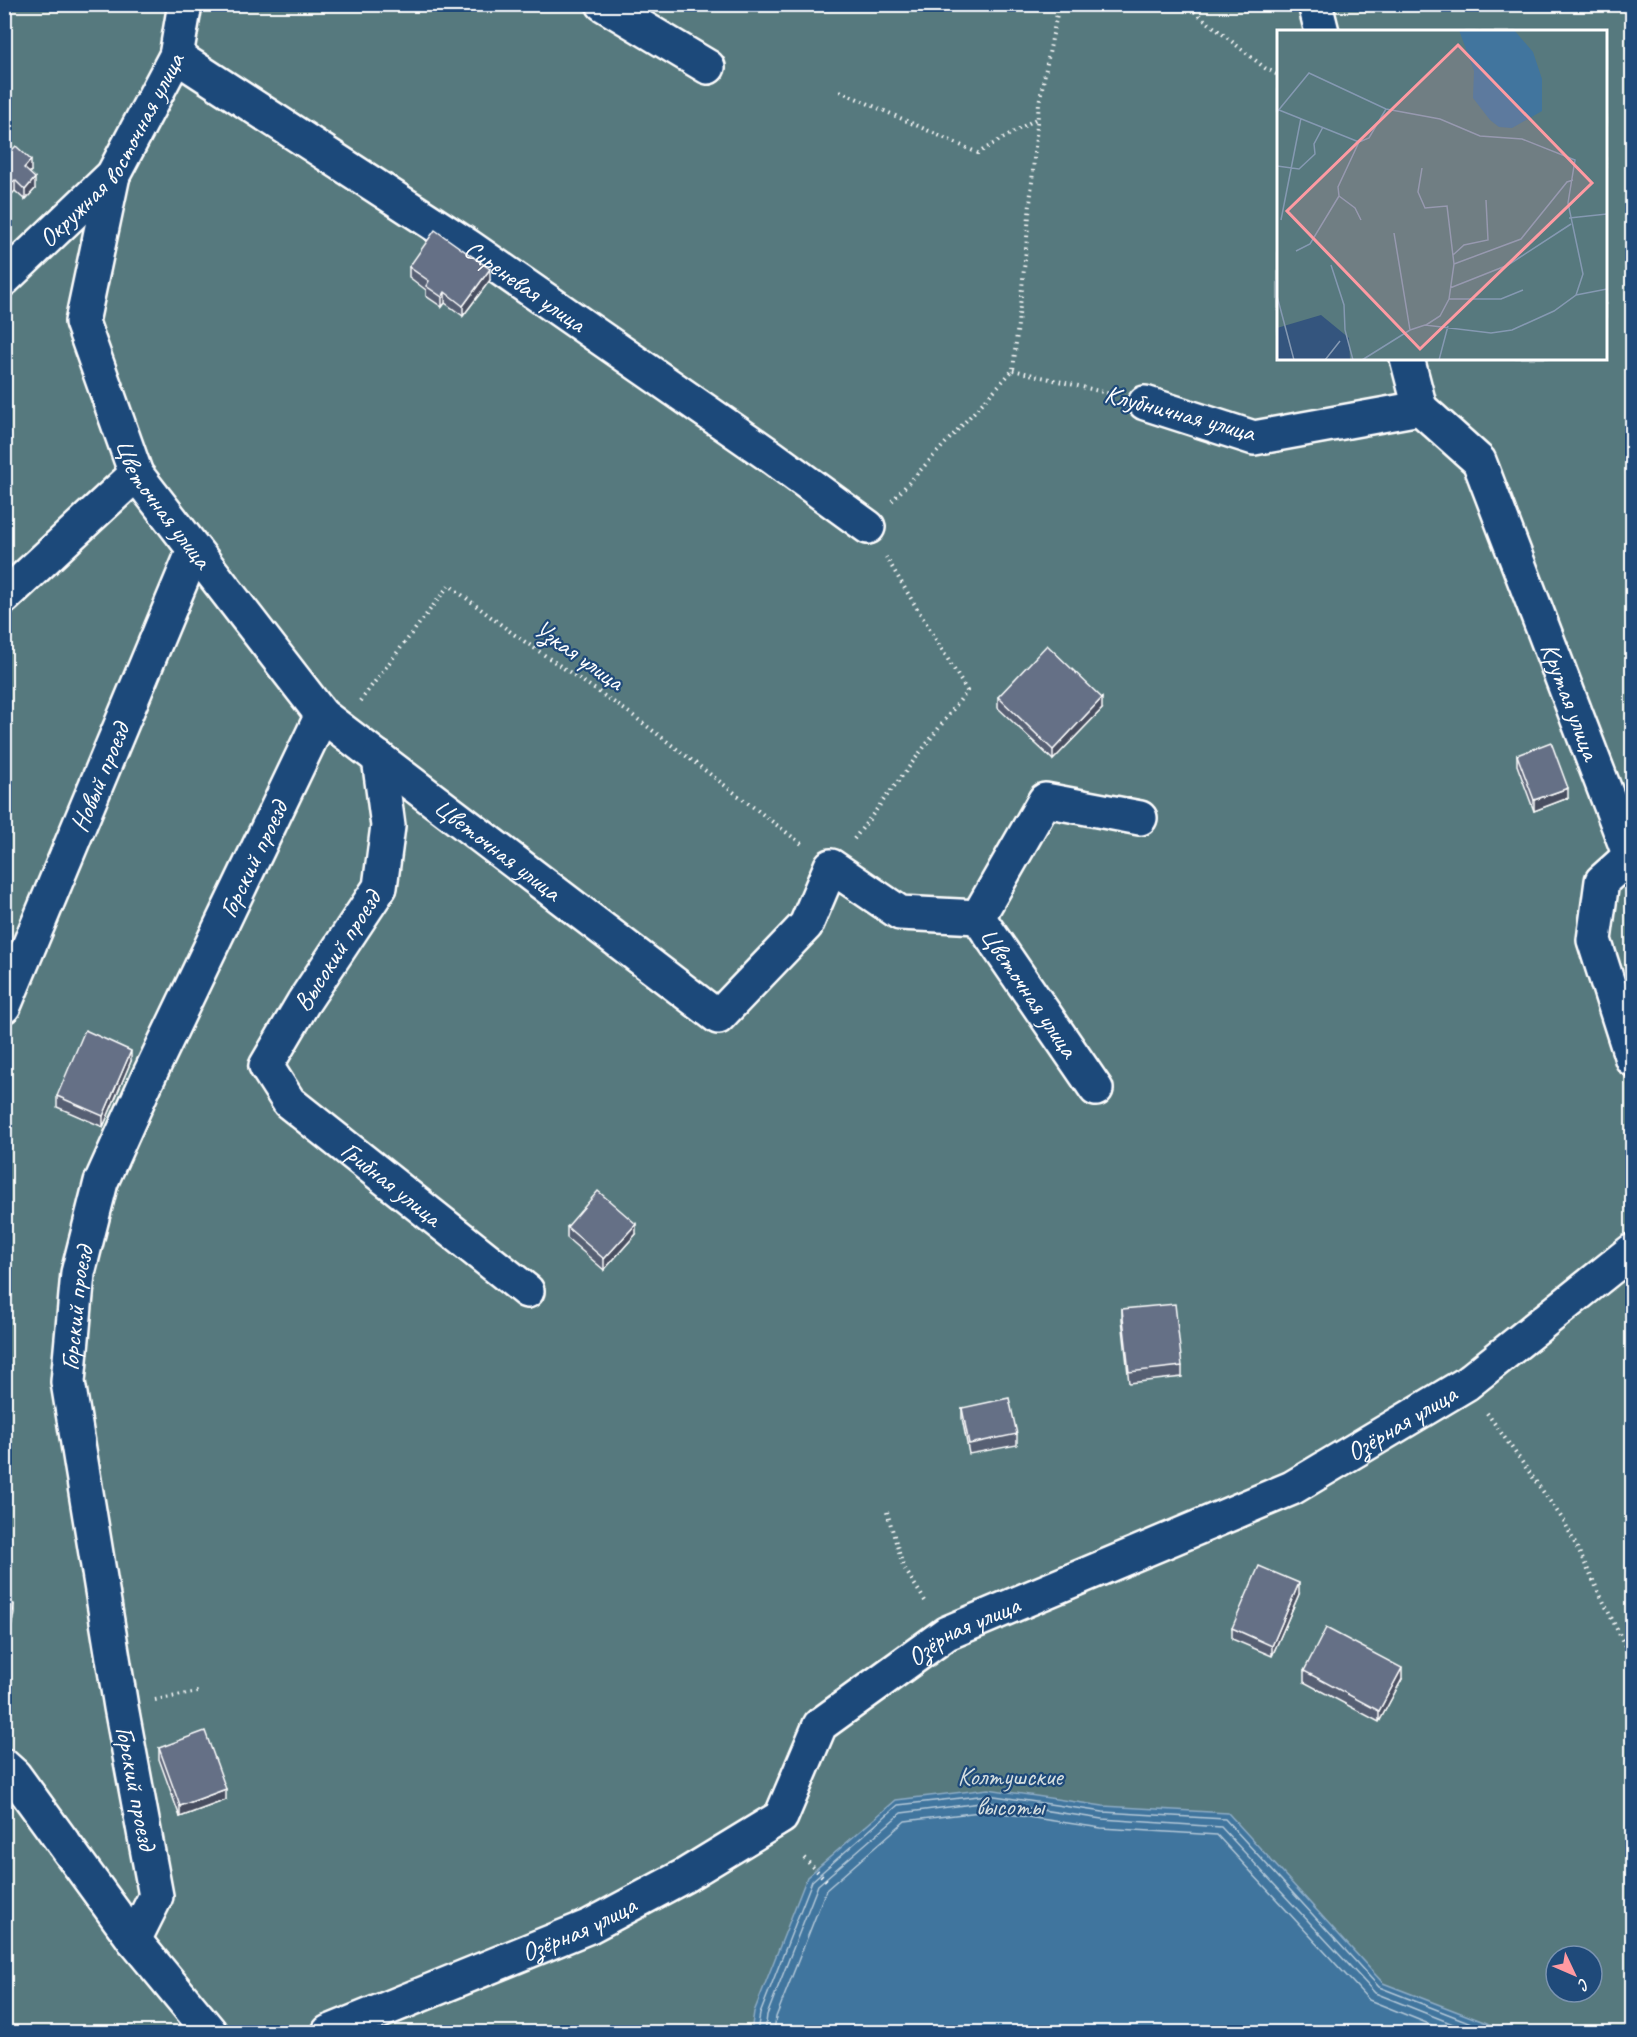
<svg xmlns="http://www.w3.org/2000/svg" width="1637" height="2037" font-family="Caveat,sans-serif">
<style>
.green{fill:#57797e;stroke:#abbcbe;stroke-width:1.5;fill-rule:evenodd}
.water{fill:#41759e;stroke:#8dacc5;stroke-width:1.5}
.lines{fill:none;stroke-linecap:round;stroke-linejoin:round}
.shore{stroke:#b3c8d8;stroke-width:1.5}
.minor-casing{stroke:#fff;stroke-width:38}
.path{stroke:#fff;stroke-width:4;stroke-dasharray:1.5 4.5;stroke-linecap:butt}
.minor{stroke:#1f4a7a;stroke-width:33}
.wall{fill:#575f73;stroke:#fff;stroke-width:1.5}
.shaded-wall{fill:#474e5e;stroke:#fff;stroke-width:1.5}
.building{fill:#656f86;stroke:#fff;stroke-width:1.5}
.labels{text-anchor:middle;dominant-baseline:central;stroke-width:4.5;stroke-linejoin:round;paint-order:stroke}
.street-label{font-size:26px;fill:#fff;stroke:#1f4a7a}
.park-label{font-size:26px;fill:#d5dedf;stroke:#1f4a7a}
.inset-road{fill:none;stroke:#8599b2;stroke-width:1.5}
.view{fill:#ff9aa2;fill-opacity:0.15;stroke:#ff9aa2;stroke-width:3}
.inset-edge{fill:none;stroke:#fff;stroke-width:3}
</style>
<rect width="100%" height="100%" fill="#34557e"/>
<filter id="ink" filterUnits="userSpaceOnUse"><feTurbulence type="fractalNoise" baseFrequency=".0167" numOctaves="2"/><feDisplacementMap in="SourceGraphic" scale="12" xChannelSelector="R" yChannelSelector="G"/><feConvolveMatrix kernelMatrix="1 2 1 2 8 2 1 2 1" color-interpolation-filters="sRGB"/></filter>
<g filter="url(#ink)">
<path class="green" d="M5,5h1627v2027h-1627zM1278,32h328v326h-328zM1556,1956h36v36h-36z"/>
<polygon class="water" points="988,1789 1103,1806 1228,1813 1383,1983 1510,2032 751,2032 754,2012 807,1877 896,1800"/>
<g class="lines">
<g class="shore">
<polyline points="757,2032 760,2014 812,1881 898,1805 988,1795 1103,1812 1225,1819 1379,1987 1494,2032"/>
<polyline points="765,2032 767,2015 818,1885 901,1813 988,1802 1102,1819 1221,1827 1375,1993 1473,2032"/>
<polyline points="774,2032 776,2017 826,1890 905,1821 988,1811 1101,1828 1217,1835 1369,2000 1449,2032"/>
</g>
<defs>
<g id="minor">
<polyline points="603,4 708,67"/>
<polyline points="1315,4 1322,32"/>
<path id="s1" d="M176,56l292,190 304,211 96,70"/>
<path id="s2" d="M113,175l-31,147 54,152 186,241 396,302 88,-92 25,-59 69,47 78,4 118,172"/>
<path id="s3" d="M4,279l109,-104 63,-119 9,-52"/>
<path id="s4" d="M1407,358l13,50 59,53 151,395"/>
<polyline points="1145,403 1254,438 1420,408"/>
<polyline points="4,597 136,474"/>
<path id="s5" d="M379,758l9,68 -8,61 -77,116 -37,63 23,36 238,189"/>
<polyline points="1630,856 1602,881 1594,940 1632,1059"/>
<polyline points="978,917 1045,800 1140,818"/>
<path id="s6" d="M4,1006l190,-456"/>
<polyline points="4,1766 14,1775 134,1940 210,2032"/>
<path id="s7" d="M134,1940l22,-44 -35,-189 -53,-325 10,-109 23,-91 46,-102 175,-365"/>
<path id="s8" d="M329,2032l261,-106 94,-50 97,-59 39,-92 127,-92 345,-145 174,-104 166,-133"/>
</g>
</defs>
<use href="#minor" class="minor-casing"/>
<g class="path">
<polyline points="1185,4 1265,68 1278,75"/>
<polyline points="840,91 978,153 1036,119"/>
<polyline points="1013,370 1111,394"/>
<polyline points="892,501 1013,370 1025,260 1039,103 1059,4"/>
<polyline points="360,701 449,585 512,633 631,714 803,845"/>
<polyline points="854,839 967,691 886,557"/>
<polyline points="1487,1413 1564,1521 1632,1660"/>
<polyline points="887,1512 903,1566 927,1604"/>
<polyline points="155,1700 198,1692"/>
<polyline points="804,1858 829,1883"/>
</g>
<use href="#minor" class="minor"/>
</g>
<g class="wall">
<polygon points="4,147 31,171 29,173 35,189 25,200 15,191"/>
<polygon points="409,267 490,280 463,316 445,303 442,307 426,296 426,290 409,277"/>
<polygon points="998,697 1102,709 1053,760 998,708"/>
<polygon points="1517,755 1568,798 1534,811 1517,765"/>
<polygon points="131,1061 103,1127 57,1107 57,1096"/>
<polygon points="567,1227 636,1234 604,1270 567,1238"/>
<polygon points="1122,1309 1182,1366 1182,1377 1129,1383 1122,1319"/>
<polygon points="962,1408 1017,1434 1017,1445 969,1454 962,1418"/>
<polygon points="1299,1594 1272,1656 1232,1639 1232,1628"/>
<polygon points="1304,1671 1402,1679 1379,1722 1304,1682"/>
<polygon points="159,1748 226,1800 180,1817 159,1759"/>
</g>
<g class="shaded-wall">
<polygon points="31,160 31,171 24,178 24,168"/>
<polygon points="35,178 35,189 25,200 25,190"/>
<polygon points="15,180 15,191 4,202 4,191"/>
<polygon points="490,269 490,280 463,316 463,306"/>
<polygon points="445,292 445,303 442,307 442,297"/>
<polygon points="1102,698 1102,709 1053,760 1053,750"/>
<polygon points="1568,788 1568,798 1534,811 1534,800"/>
<polygon points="131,1051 131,1061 103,1127 103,1116"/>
<polygon points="636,1224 636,1234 604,1270 604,1259"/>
<polygon points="1299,1583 1299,1594 1272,1656 1272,1646"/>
<polygon points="14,1604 14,1614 4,1661 4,1650"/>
<polygon points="1402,1668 1402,1679 1379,1722 1379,1711"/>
<polygon points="226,1789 226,1800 180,1817 180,1806"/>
</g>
<g class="building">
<polygon points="16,146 31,160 24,168 35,178 25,190 15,180 4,191 4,147 10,152"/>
<polygon points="435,230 490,269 463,306 445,292 442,297 426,286 429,281 409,267"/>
<polygon points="1047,645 1102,698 1053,750 998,697"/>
<polygon points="1551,742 1568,788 1534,800 1517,755"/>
<polygon points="85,1030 131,1051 103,1116 57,1096"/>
<polygon points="598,1191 636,1224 604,1259 567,1227"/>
<polygon points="1175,1304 1182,1366 1129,1372 1122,1309"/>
<polygon points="1009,1398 1017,1434 969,1444 962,1408"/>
<polygon points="1259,1566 1299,1583 1272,1646 1232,1628"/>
<polygon points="4,1602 14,1604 4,1650"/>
<polygon points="1326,1628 1402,1668 1379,1711 1304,1671"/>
<polygon points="205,1731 226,1789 180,1806 159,1748"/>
</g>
</g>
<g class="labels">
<g class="street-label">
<text stroke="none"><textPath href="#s3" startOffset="170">Окружная восточная улица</textPath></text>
<text stroke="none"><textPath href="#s1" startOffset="418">Сиреневая улица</textPath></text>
<text transform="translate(1180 413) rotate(15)">Клубничная улица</text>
<text stroke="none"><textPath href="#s2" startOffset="351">Цветочная улица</textPath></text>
<text transform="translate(579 655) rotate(35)">Узкая улица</text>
<text stroke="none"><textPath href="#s4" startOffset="388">Крутая улица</textPath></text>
<text stroke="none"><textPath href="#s6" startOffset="248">Новый проезд</textPath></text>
<text stroke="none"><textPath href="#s2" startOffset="837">Цветочная улица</textPath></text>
<text stroke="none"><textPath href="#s7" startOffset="1131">Горский проезд</textPath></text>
<text transform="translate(337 951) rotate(-57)">Высокий проезд</text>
<text stroke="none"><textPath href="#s2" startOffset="1558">Цветочная улица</textPath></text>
<text stroke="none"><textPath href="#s5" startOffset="516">Грибная улица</textPath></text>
<text stroke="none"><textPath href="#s7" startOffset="645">Горский проезд</textPath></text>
<text stroke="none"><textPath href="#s8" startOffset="1260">Озёрная улица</textPath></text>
<text stroke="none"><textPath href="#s8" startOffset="774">Озёрная улица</textPath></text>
<text transform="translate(136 1788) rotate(79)">Горский проезд</text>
<text stroke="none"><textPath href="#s8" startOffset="270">Озёрная улица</textPath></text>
</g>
<g class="park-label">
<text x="1010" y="1776">Колтушские<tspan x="1010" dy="30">высоты</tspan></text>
</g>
</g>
<g transform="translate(1277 30)">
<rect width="330" height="330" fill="#34557e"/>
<path d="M0,0h330v330h-257l-1,-22 -28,-23 -44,13z" fill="#57797e"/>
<path d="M182,0h55l19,22 9,27v32l-30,17 -13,-1 -9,-7 -17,-22 1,-27z" fill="#41759e"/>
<path class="inset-road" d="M2,80l80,32M0,82l32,-39 77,36 54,10 40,17 42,3 53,21 -7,43 15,71 -7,21 -22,16 -42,19 -21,3 -66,-8 -15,5 -48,30M0,136l22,3 16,-15 -1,-10 9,-17M145,138l-4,24 7,16 22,-2 7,58 -5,35 -9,17 -14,9M62,166l16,12 6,12M292,188l38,-4M4,190l20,-102M117,203l16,97M19,221l14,-7 29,-48 -1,-9 21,-45 10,-4 17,-29M176,225l11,-10 24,-5 -2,-40M177,234l67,-25 46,-57 6,-2M54,235l13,40 1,25 8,30M173,258l58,-23 63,-41M299,265l31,-6M0,266l17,64M172,269h52l22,-9M48,330l15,-19M162,330l9,-34"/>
<path class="view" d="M181,15l134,138 -172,166 -133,-138z"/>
<rect width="330" height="330" class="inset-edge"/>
</g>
<rect width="1637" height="2037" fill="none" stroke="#1f4a7a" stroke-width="24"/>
<rect x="12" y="12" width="1613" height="2013" fill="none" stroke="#fff" stroke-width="2" filter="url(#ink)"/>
<g transform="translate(1574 1974) rotate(134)"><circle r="28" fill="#1f4a7a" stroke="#7992af" stroke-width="1.5"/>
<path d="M0-4.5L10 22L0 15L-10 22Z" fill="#ff9aa2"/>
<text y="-9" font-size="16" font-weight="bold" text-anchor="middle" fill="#ffffff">С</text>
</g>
</svg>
